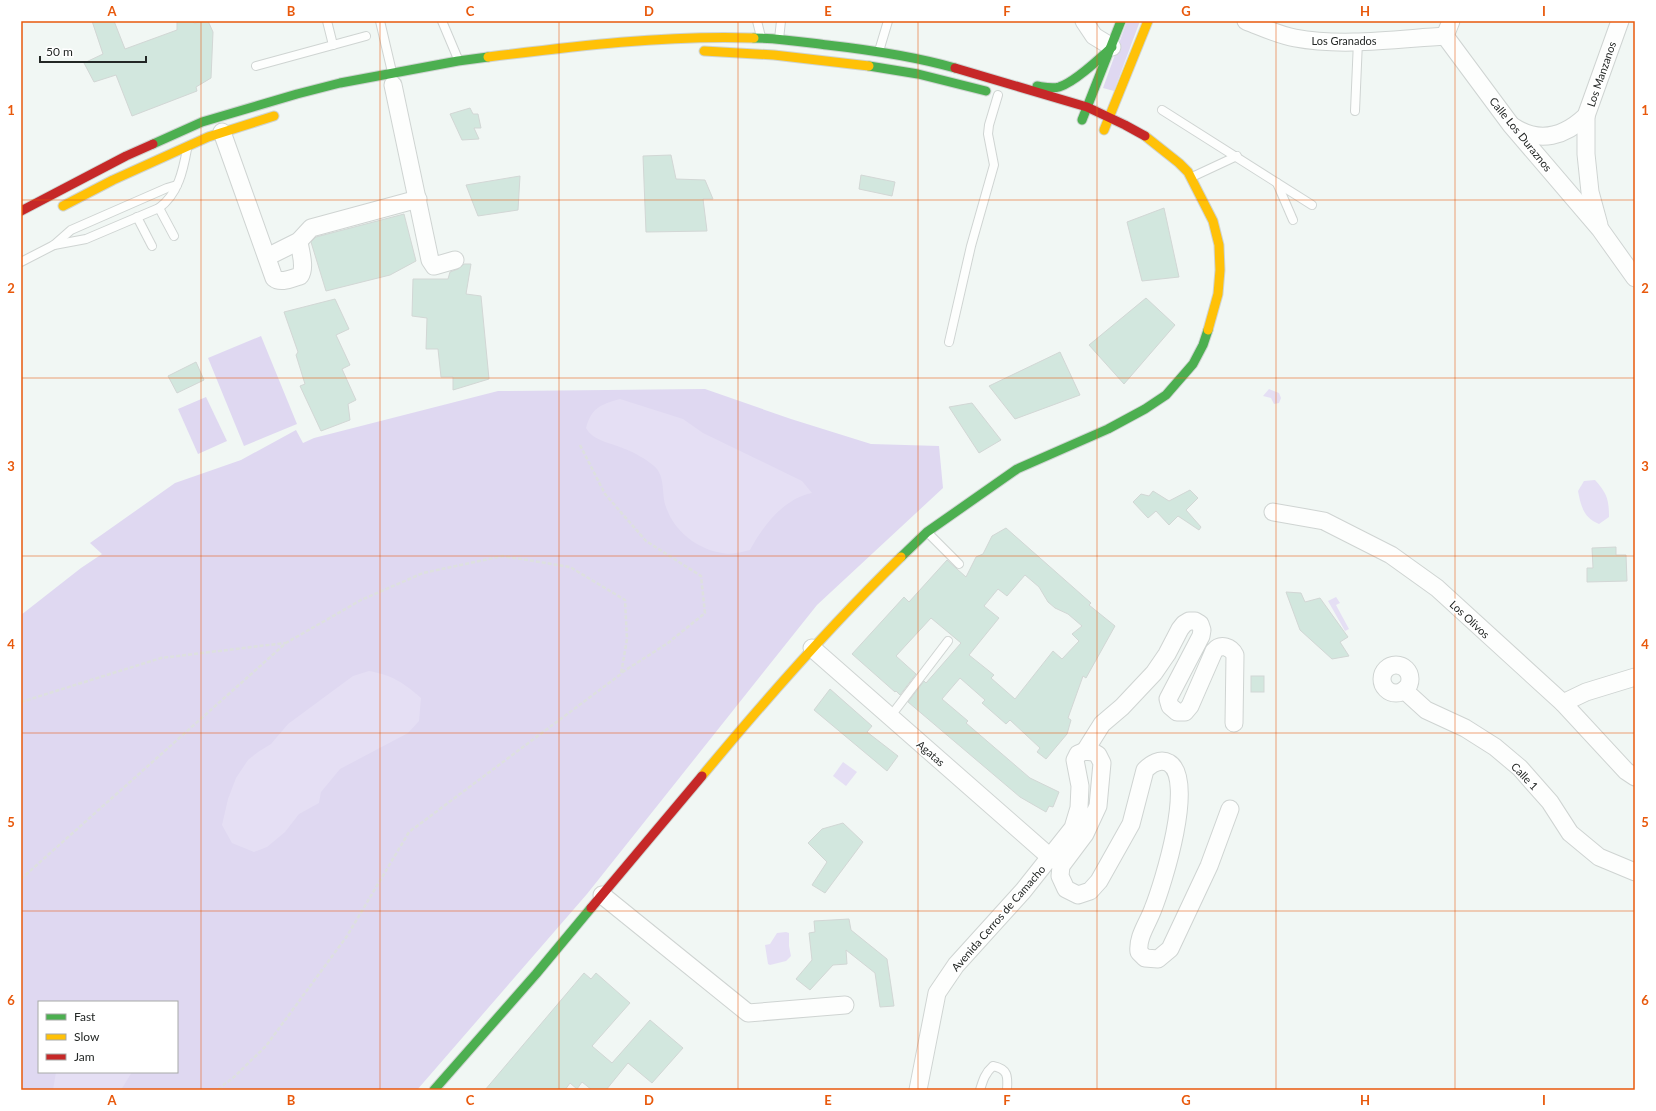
<svg xmlns="http://www.w3.org/2000/svg" width="1656" height="1111" font-family="Lato,sans-serif">
<style>
.green{fill:#dfd8f1;fill-rule:evenodd}
.water{fill:#e5dff4}
.building{fill:#d2e7de;stroke:#d2d7d5;fill-rule:evenodd}
.lines{fill:none;stroke-linecap:round;stroke-linejoin:round}
.lane-casing{stroke:#cfd4d2;stroke-width:10}
.street-casing{stroke:#cfd4d2;stroke-width:19}
.fast-casing{stroke:#cfd4d2;stroke-width:11}
.slow-casing{stroke:#cfd4d2;stroke-width:11}
.jam-casing{stroke:#cfd4d2;stroke-width:11}
.path{stroke:#dde0df;stroke-width:2.5;stroke-dasharray:4 2;stroke-linecap:butt}
.lane{stroke:#fdfefd;stroke-width:8}
.street{stroke:#fdfefd;stroke-width:17}
.fast{stroke:#4caf50;stroke-width:9}
.slow{stroke:#ffc107;stroke-width:9}
.jam{stroke:#c62828;stroke-width:9}
.grid{fill:none;stroke:#e8590c;stroke-width:1;stroke-opacity:0.55}
.labels{text-anchor:middle;dominant-baseline:central;stroke-width:3.5;stroke-linejoin:round;paint-order:stroke}
.street-label{font-size:11px;fill:#232725;stroke:#fff}
.neatline{fill:none;stroke:#e8590c;stroke-width:1.5}
.grid-label{font-size:13px;text-anchor:middle;font-weight:bold;fill:#e8590c}
</style>
<rect width="100%" height="100%" fill="#f1f7f4"/>
<g class="green">
<polygon points="1127,21 1140,21 1114,91 1103,88"/>
<polygon points="261,336 297,424 244,446 208,358"/>
<path d="M705,389l86,30 80,25 68,2 4,42 -126,117 -230,289 -170,196h-396v-475l60,-47 21,-14 -12,-11 85,-60 66,-23 55,-30 7,13 11,-5 184,-47zM39,1002h138v70h-138z"/>
<polygon points="206,397 227,441 198,454 178,409"/>
</g>
<g class="water">
<polygon points="1269,389 1279,393 1281,398 1279,403 1274,404 1271,398 1263,396"/>
<path d="M620,399l63,20 20,14 99,48 10,12c-29,6 -49,33 -62,57 -9,2 -18,5 -28,3 -25,-4 -48,-22 -56,-46 -5,-13 0,-31 -12,-41 -8,-7 -19,-13 -29,-17 -13,-6 -32,-8 -39,-21 6,-21 14,-23 34,-29z"/>
<path d="M1595,480c12,13 14,20 14,37l-10,7c-15,-6 -18,-17 -21,-33l6,-10z"/>
<polygon points="1336,597 1340,603 1336,605 1349,629 1345,631 1328,601"/>
<path d="M369,671c23,4 35,12 52,27l-2,23 -11,12 -68,36 -19,23 -2,11 -20,11 -14,18 -18,15 -13,5 -22,-9 -10,-18 6,-26 8,-21 12,-18 10,-8 13,-8 17,-20 65,-48z"/>
<polygon points="843,762 857,772 846,786 833,776"/>
<polygon points="786,932 789,933 789,946 791,956 786,961 770,965 768,964 765,945 770,944 777,933"/>
<polygon points="56,1072 132,1072 121,1090 53,1090"/>
</g>
<g class="building">
<polygon points="92,21 114,21 125,49 177,30 177,21 192,21 194,23 208,21 213,32 211,78 196,87 197,91 132,116 116,75 94,82 84,63 103,54"/>
<polygon points="470,108 473,114 478,114 481,128 474,128 479,139 462,140 450,114"/>
<polygon points="671,155 676,179 705,180 713,199 703,199 707,231 646,232 643,156"/>
<polygon points="861,175 895,182 892,196 859,189"/>
<polygon points="520,176 518,210 478,216 466,185"/>
<polygon points="1164,208 1179,277 1142,281 1127,222"/>
<polygon points="404,214 416,261 390,275 326,291 311,242 316,237"/>
<polygon points="464,264 471,264 466,294 481,296 489,379 453,390 453,377 441,377 438,349 426,349 427,318 412,316 413,279 448,279 450,272 458,269"/>
<polygon points="1146,298 1175,325 1124,384 1089,345"/>
<polygon points="335,299 349,329 336,335 350,365 342,369 356,400 348,404 350,420 321,431 300,386 305,384 296,355 298,352 284,312"/>
<polygon points="1060,352 1080,395 1015,419 989,386"/>
<polygon points="196,362 204,380 177,393 168,376"/>
<polygon points="972,403 1001,440 979,453 949,407"/>
<polygon points="1190,490 1198,498 1186,510 1201,527 1199,530 1178,516 1169,525 1156,511 1148,518 1133,502 1141,494 1149,496 1153,491 1169,501"/>
<path d="M1006,528l85,75 -2,2 26,21 -29,52 -3,-2 -15,42 3,2 -4,14 -21,25 -9,-7 3,-4 -30,-28 -4,4 -24,-21 3,-3 -25,-22 -18,21 26,22 -2,2 64,55 29,14 -6,15 -4,-1 -3,6 -26,-15 -112,-95 16,-21 2,2 35,-40 -30,-25 -35,38 20,18 -16,21 -4,-4 -1,1 -43,-38 52,-57 5,5 38,-42 19,17 10,-20 7,-3 9,-18zM1025,575l14,12 9,15 7,6 13,6 14,12 -10,8 7,7 -17,18 -9,-8 -38,48 -24,-21 3,-3 -25,-20 30,-37 -15,-12 14,-17 9,7z"/>
<polygon points="1616,547 1616,555 1626,555 1627,581 1587,582 1587,568 1593,568 1592,548"/>
<polygon points="1286,592 1301,593 1305,602 1320,598 1348,637 1340,642 1349,656 1332,659 1300,630"/>
<rect x="1251" y="676" width="13" height="16"/>
<polygon points="830,689 872,726 867,732 898,756 887,771 814,710"/>
<polygon points="843,823 863,842 825,893 812,885 827,862 808,843 822,829"/>
<polygon points="849,919 851,930 887,959 894,1006 880,1007 875,973 846,950 847,964 833,965 810,990 796,979 812,960 809,933 815,932 814,921"/>
<polygon points="584,973 591,979 596,973 630,1003 592,1046 612,1063 650,1020 683,1048 652,1083 628,1063 606,1090 592,1090 582,1082 577,1089 570,1083 565,1090 485,1090"/>
</g>
<g class="lines">
<defs>
<g id="lane">
<polyline points="327,21 333,45"/>
<polyline points="380,21 392,72"/>
<polyline points="442,21 458,59"/>
<polyline points="757,21 761,37"/>
<polyline points="779,39 781,21"/>
<polyline points="879,51 888,21"/>
<polyline points="256,66 366,36"/>
<polyline points="1162,110 1312,205"/>
<polyline points="1355,111 1358,41"/>
<polyline points="1192,177 1237,156"/>
<polyline points="1277,183 1293,220"/>
<polyline points="159,208 174,236"/>
<polyline points="137,217 152,246"/>
<path d="M54,245l32,-6 73,-31c19,-14 24,-37 28,-59"/>
<polyline points="21,262 54,245 71,230 167,188 177,185"/>
<polyline points="949,342 971,246 994,165 988,134 989,125 998,95"/>
<polyline points="928,533 959,564"/>
<polyline points="890,717 948,641"/>
<path d="M980,1090c3,-10 5,-17 13,-24 15,3 15,10 14,24"/>
</g>
<g id="street">
<polyline points="1084,21 1094,36 1112,47"/>
<path d="M1246,21c16,6 32,14 49,17 47,9 102,1 150,-2"/>
<polyline points="1445,36 1511,125 1600,229 1635,278"/>
<polyline points="1445,36 1451,21"/>
<polyline points="393,85 430,260 434,266 455,260"/>
<polyline points="1586,116 1586,154 1590,192 1599,225"/>
<path d="M1514,127c26,17 51,9 72,-11l34,-95"/>
<path d="M222,132l52,146c7,6 18,0 26,-2 6,-9 0,-25 -1,-35"/>
<polyline points="267,257 299,241 311,228 418,199"/>
<polyline points="1273,512 1324,521 1391,555 1437,588 1563,703 1626,771 1635,777"/>
<polyline points="812,648 1050,857"/>
<circle cx="1396" cy="679" r="14"/>
<polyline points="1404,690 1426,710 1465,728 1495,747 1520,768 1550,802 1570,833 1599,857 1635,872"/>
<polyline points="1563,703 1586,692 1635,677"/>
<path d="M1085,751l17,-27 20,-17 32,-34 13,-19 13,-25 4,-5 5,-3h6l5,3 2,6 -1,6 -33,63 2,7 7,6h8l5,-6 24,-55c7,-8 17,-4 21,4l-1,68"/>
<polyline points="602,895 748,1013 845,1005"/>
<path d="M918,1090l19,-97 19,-28 67,-74 50,-63 6,-20 1,-22 -5,-26 3,-6 7,-3 8,1 5,3 4,8 -4,43 -13,28 -24,32 -1,10 6,13 12,6 12,-4 9,-10 32,-57 14,-54c6,-6 15,-12 24,-7 27,16 -6,121 -16,146 -5,14 -16,28 -14,43l6,6 13,1 12,-10 39,-83 21,-57"/>
</g>
<g id="fast">
<path d="M754,38c24,0 49,4 73,7 44,5 86,11 128,23"/>
<polyline points="869,66 918,74 986,91"/>
<path d="M1037,86c7,1 15,3 22,1 16,-5 40,-28 53,-40"/>
<polyline points="1082,120 1121,21"/>
<polyline points="153,144 202,122 297,94 340,83 458,61 488,57"/>
<polyline points="901,557 927,532 1017,469 1108,429 1145,409 1166,395 1193,364 1203,345 1208,330"/>
<polyline points="434,1090 536,974 591,908"/>
</g>
<g id="slow">
<polyline points="704,51 774,55 869,66"/>
<path d="M488,57c88,-11 177,-22 266,-19"/>
<polyline points="1104,130 1148,21"/>
<polyline points="1145,136 1179,163 1188,172 1213,221 1219,245 1220,270 1218,294 1208,330"/>
<polyline points="63,206 113,180 208,137 274,116"/>
<path d="M702,776c63,-76 128,-150 199,-219"/>
</g>
<g id="jam">
<polyline points="955,68 1087,107 1125,125 1145,136"/>
<polyline points="21,211 126,156 153,144"/>
<polyline points="591,908 702,776"/>
</g>
</defs>
<use href="#lane" class="lane-casing"/>
<use href="#street" class="street-casing"/>
<use href="#fast" class="fast-casing"/>
<use href="#slow" class="slow-casing"/>
<use href="#jam" class="jam-casing"/>
<g class="path">
<polyline points="580,445 605,494 646,541 701,576 705,613 668,643 621,673"/>
<polyline points="21,702 161,658 285,643"/>
<polyline points="21,879 286,643 361,600 423,573 503,556 570,567 625,600 627,639 621,674 409,832 347,936 266,1046 234,1077 217,1090"/>
</g>
<use href="#lane" class="lane"/>
<use href="#street" class="street"/>
<use href="#fast" class="fast"/>
<use href="#slow" class="slow"/>
<use href="#jam" class="jam"/>
</g>
<path class="grid" d="M201,21v1069M380,21v1069M559,21v1069M738,21v1069M918,21v1069M1097,21v1069M1276,21v1069M1455,21v1069M21,200h1614M21,378h1614M21,556h1614M21,733h1614M21,911h1614"/>
<g class="labels">
<g class="street-label">
<text x="1344" y="40">Los Granados</text>
<text transform="translate(1601 74) rotate(-71)">Los Manzanos</text>
<text transform="translate(1521 134) rotate(51)">Calle Los Duraznos</text>
<text transform="translate(1470 619) rotate(43)">Los Olivos</text>
<text transform="translate(931 753) rotate(41)">Agatas</text>
<text transform="translate(1525 776) rotate(46)">Calle 1</text>
<text transform="translate(998 918) rotate(-49)">Avenida Cerros de Camacho</text>
</g>
</g>
<rect width="1656" height="1111" fill="none" stroke="#ffffff" stroke-width="44"/>
<rect x="38" y="1001" width="140" height="72" fill="#ffffff" stroke="#a7a9a8"/>
<rect x="46" y="1014" width="20" height="6" fill="#4caf50" stroke="#a7a9a8"/>
<text x="74" y="1021" font-size="12" fill="#232725">Fast</text>
<rect x="46" y="1034" width="20" height="6" fill="#ffc107" stroke="#a7a9a8"/>
<text x="74" y="1041" font-size="12" fill="#232725">Slow</text>
<rect x="46" y="1054" width="20" height="6" fill="#c62828" stroke="#a7a9a8"/>
<text x="74" y="1061" font-size="12" fill="#232725">Jam</text>
<path d="M40 56v6h106v-6" fill="none" stroke="#232725" stroke-width="2"/>
<text x="46" y="56" font-size="12" fill="#232725" stroke="#ffffff" stroke-width="3" paint-order="stroke">50 m</text>
<rect x="22" y="22" width="1612" height="1067" class="neatline"/>
<g class="grid-label">
<text x="112" y="16">A</text>
<text x="291" y="16">B</text>
<text x="470" y="16">C</text>
<text x="649" y="16">D</text>
<text x="828" y="16">E</text>
<text x="1007" y="16">F</text>
<text x="1186" y="16">G</text>
<text x="1365" y="16">H</text>
<text x="1544" y="16">I</text>
<text x="11" y="115">1</text>
<text x="1645" y="115">1</text>
<text x="11" y="293">2</text>
<text x="1645" y="293">2</text>
<text x="11" y="471">3</text>
<text x="1645" y="471">3</text>
<text x="11" y="649">4</text>
<text x="1645" y="649">4</text>
<text x="11" y="827">5</text>
<text x="1645" y="827">5</text>
<text x="11" y="1005">6</text>
<text x="1645" y="1005">6</text>
<text x="112" y="1105">A</text>
<text x="291" y="1105">B</text>
<text x="470" y="1105">C</text>
<text x="649" y="1105">D</text>
<text x="828" y="1105">E</text>
<text x="1007" y="1105">F</text>
<text x="1186" y="1105">G</text>
<text x="1365" y="1105">H</text>
<text x="1544" y="1105">I</text>
</g>
</svg>
